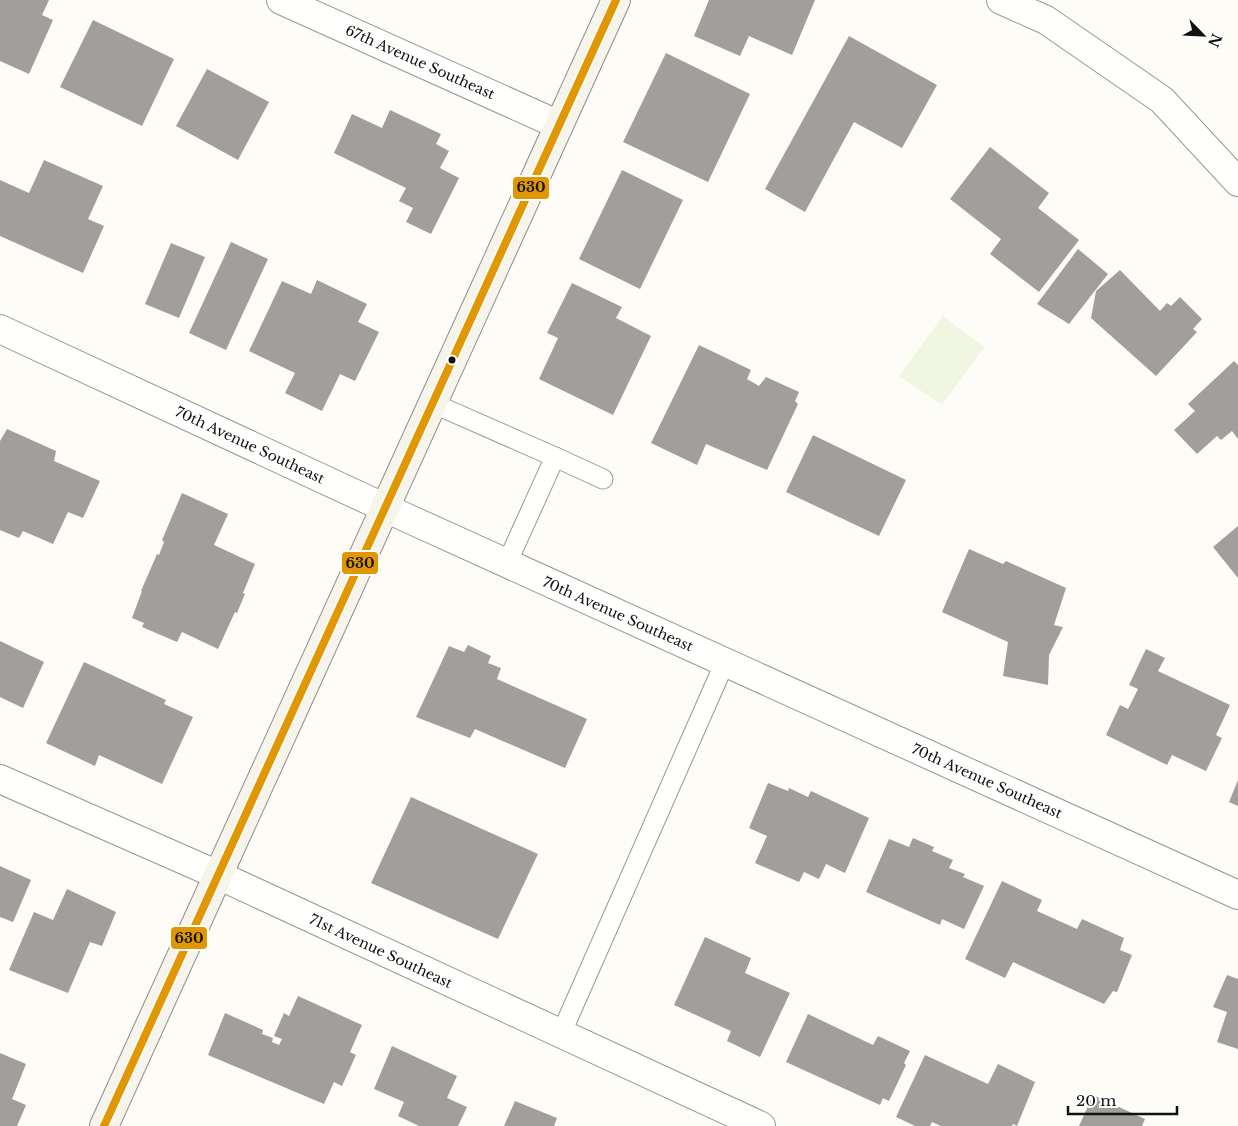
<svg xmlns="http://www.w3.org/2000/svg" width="1238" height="1126" font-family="'Libre Baskerville',serif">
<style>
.pitch{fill:#f0f6e1}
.building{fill:#a19f9c}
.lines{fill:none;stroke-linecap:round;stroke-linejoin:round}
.lane-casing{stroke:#979795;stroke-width:21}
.street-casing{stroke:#979795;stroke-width:30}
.secondary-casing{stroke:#8e8d8b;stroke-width:30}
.lane{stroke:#fffffe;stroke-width:19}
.street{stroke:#fffffe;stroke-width:28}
.secondary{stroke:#f6f4eb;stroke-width:28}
.bus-1-casing{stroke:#fff;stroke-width:11}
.bus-1{stroke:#e09702;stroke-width:8}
.bus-dot{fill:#111;stroke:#fff;stroke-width:2}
.labels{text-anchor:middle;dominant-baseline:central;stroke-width:5;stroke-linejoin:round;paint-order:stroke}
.street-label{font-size:14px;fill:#111;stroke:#fff}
.line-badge{stroke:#fff;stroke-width:2}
.pale-badge-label{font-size:14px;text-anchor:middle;font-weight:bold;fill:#111}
</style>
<rect width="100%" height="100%" fill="#fdfcf7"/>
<polygon class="pitch" points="943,316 984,347 942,405 899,376"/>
<g class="building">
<polygon points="0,0 49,0 42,15 53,20 29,74 0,61"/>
<polygon points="709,0 815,0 792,55 749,36 740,56 694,36"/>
<polygon points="93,20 174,59 142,126 60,87"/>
<polygon points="849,36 937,85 902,148 854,122 805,212 765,189"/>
<polygon points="666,53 750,94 708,182 623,142"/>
<polygon points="207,69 269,102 238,160 176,126"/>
<polygon points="390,110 441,134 436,144 449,151 440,168 459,178 431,234 406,222 413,208 399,201 406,188 334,153 352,114 382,128"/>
<polygon points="990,147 1049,193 1038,208 1079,240 1039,292 990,254 1001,239 950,199"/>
<polygon points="44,160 103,186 88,219 104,226 83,273 0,236 0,180 29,193"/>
<polygon points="622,170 683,200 640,289 579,259"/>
<polygon points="231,242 268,259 226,350 189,333"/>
<polygon points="171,243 205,257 179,318 145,304"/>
<polygon points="1078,249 1108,274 1069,324 1037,304"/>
<polygon points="1120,270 1160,311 1167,303 1171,306 1180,297 1202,319 1193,329 1197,332 1156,376 1091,318 1096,291"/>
<polygon points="317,280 367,304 358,322 379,332 355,381 340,374 322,411 285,393 295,373 249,351 282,281 311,294"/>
<polygon points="572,283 622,307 616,318 651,336 613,415 539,379 558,338 547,333"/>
<polygon points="699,345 751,370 747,379 759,386 766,377 799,392 795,401 798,404 767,470 706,444 697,465 651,443"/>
<polygon points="1234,361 1238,365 1238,439 1232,431 1221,440 1217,436 1197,454 1174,430 1195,411 1188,404"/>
<polygon points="7,429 56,451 54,461 100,481 83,518 68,512 53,544 23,531 19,538 0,530 0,441"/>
<polygon points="813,435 906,480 879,536 786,492"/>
<polygon points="182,493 228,514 214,545 255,564 243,593 245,594 237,613 235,612 218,649 182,632 177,642 142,627 144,623 132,618 142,591 141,591 157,554 159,555 164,542 162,540"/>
<polygon points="1238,526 1238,578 1213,547"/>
<polygon points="969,549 1003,564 1006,561 1066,588 1054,625 1063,627 1049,655 1048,685 1003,676 1008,642 942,612"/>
<polygon points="0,641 44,662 23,708 0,697"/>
<polygon points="468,645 491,656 488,663 501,668 497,679 587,719 565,768 475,729 470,738 416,717 449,646 464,652"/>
<polygon points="1146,649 1165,658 1158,671 1230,705 1216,735 1222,738 1206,771 1172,755 1167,765 1106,735 1120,705 1128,709 1138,689 1129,685"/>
<polygon points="84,662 166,700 164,704 193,717 162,784 99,755 95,766 46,743"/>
<polygon points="1238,780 1238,806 1229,802"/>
<polygon points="768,783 788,791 789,788 808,797 811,791 869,818 845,873 826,864 819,879 804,872 799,882 755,863 767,836 749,828"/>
<polygon points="411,797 538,854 498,939 371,883"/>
<polygon points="913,838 934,847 932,851 953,860 949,868 965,874 963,877 984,886 964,929 942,919 940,925 866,892 889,839 909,847"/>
<polygon points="0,866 31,880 13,922 0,917"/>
<polygon points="1002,881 1042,900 1037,911 1077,929 1082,919 1124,938 1120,950 1132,955 1117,992 1113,991 1104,1004 1013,962 1005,978 965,959"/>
<polygon points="67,889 116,912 102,946 90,942 68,993 9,970 34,912 53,920"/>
<polygon points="705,937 751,958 745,973 790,993 760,1057 727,1041 731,1031 674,1005"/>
<polygon points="1227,975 1238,979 1238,1049 1217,1042 1227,1012 1213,1007"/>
<polygon points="298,996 362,1025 350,1052 356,1055 342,1086 334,1082 324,1104 208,1055 225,1013 263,1030 262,1034 273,1038 272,1042 279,1045 282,1039 274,1036 284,1013 289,1016"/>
<polygon points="808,1014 873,1045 878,1036 910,1051 904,1063 906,1065 889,1101 883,1098 880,1105 786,1062"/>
<polygon points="392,1046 457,1076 447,1098 467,1107 458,1126 419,1126 398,1116 404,1102 374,1089"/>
<polygon points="0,1053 26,1064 12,1099 26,1105 17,1126 0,1126"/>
<polygon points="925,1055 988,1084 998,1064 1035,1082 1017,1126 1013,1124 1012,1126 941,1126 932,1122 930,1126 915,1126 896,1117"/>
<polygon points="1093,1095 1145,1119 1142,1126 1079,1126"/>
<polygon points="515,1101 557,1118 554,1126 504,1126"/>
</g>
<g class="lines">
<defs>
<g id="lane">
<polyline points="432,403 555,457 507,563"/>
<polyline points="555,457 603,479"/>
<polyline points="561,1034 725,662"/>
</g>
<g id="street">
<polyline points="281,0 559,125"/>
<polyline points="1001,0 1046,20 1162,100 1238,182"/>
<polyline points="0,329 407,518 1238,895"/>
<polyline points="0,779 218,875 761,1126"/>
</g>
<polyline id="secondary" points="104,1126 616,0"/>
</defs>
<use href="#lane" class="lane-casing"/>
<use href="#street" class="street-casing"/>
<use href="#secondary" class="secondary-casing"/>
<use href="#lane" class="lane"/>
<use href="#street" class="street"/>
<use href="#secondary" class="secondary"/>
<defs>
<polyline id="bus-1" points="104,1126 616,0"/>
</defs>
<use href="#bus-1" class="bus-1-casing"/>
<use href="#bus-1" class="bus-1"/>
</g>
<circle class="bus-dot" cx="452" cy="360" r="4.5"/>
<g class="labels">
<g class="street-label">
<text transform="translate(420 62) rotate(24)">67th Avenue Southeast</text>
<text transform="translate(250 445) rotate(25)">70th Avenue Southeast</text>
<text transform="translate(618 614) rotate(24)">70th Avenue Southeast</text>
<text transform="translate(987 781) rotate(24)">70th Avenue Southeast</text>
<text transform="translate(381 951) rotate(25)">71st Avenue Southeast</text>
</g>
</g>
<g class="line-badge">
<rect x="512" y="176" width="38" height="24" rx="5" fill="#e09702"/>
<rect x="341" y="551" width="38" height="24" rx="5" fill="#e09702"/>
<rect x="170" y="926" width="38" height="24" rx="5" fill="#e09702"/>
</g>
<g class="pale-badge-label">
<text x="531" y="192">630</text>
<text x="360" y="568">630</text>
<text x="189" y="943">630</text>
</g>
<g transform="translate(1203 35) rotate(114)" stroke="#ffffff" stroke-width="4" paint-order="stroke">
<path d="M0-4L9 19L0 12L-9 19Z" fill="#111111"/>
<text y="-8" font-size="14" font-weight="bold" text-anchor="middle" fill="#111111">N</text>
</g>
<path d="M1068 1106v8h109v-8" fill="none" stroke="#111111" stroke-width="2.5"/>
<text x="1076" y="1106" font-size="15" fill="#111111" stroke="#ffffff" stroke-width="4" paint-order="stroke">20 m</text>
</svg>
